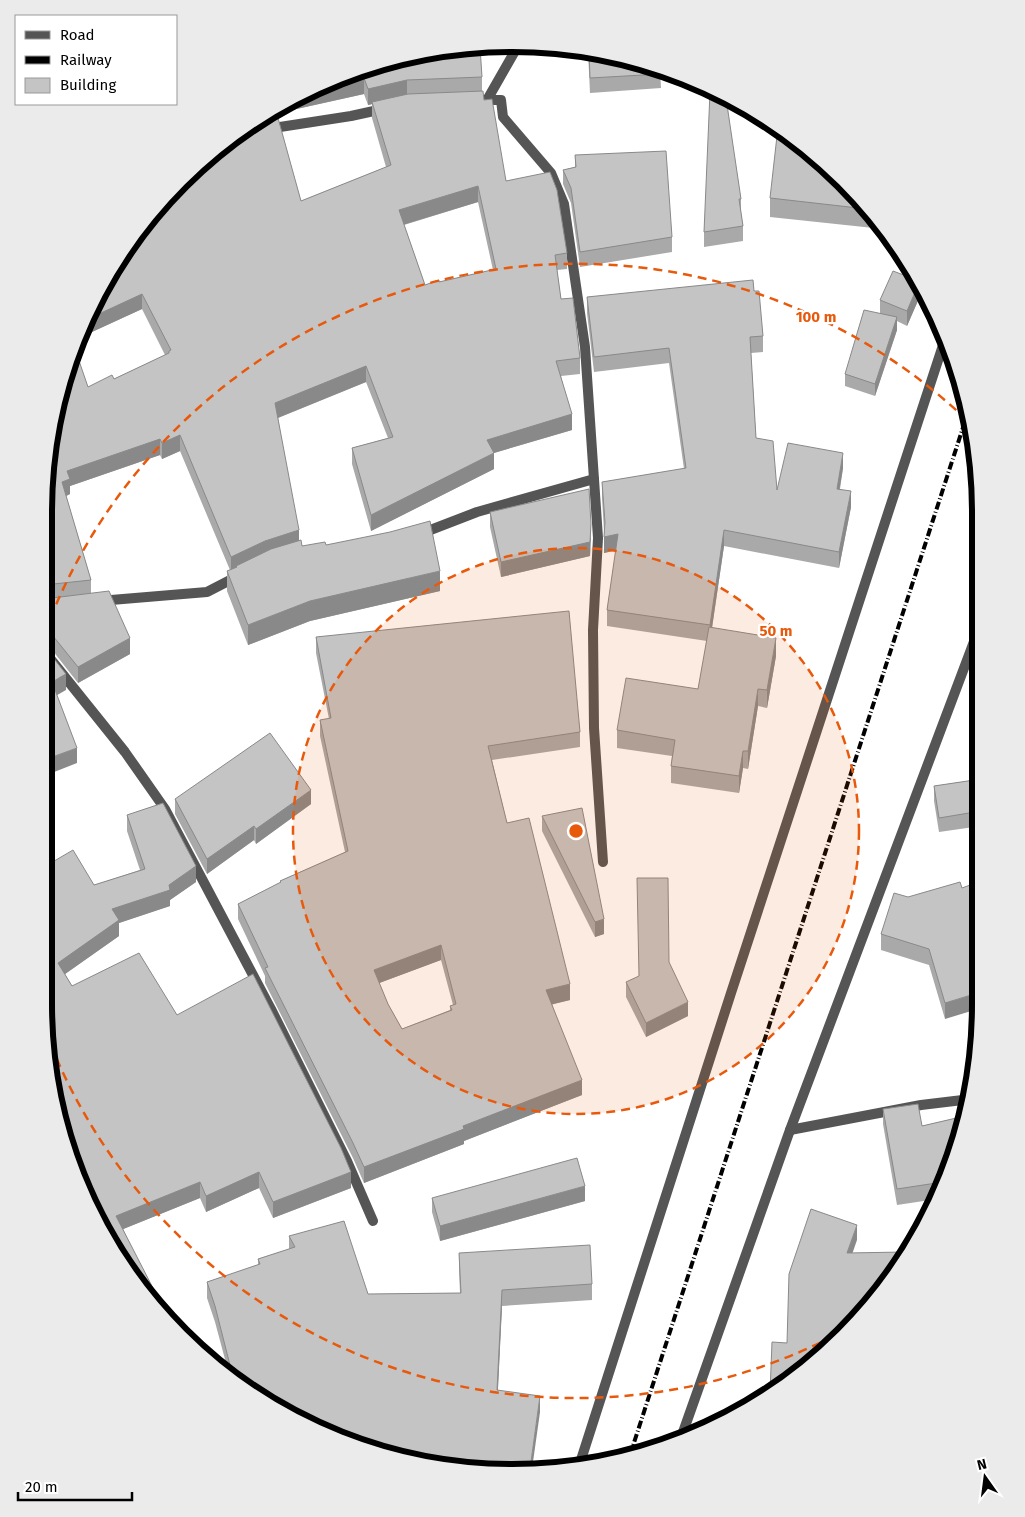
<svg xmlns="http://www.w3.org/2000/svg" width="1025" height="1517" font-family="'Fira Sans',sans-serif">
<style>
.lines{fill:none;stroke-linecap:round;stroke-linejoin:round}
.minor{stroke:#555;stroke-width:10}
.rail{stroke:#000;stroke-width:4;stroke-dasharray:8 2.5 1 2.5;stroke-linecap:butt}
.wall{fill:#a9a9a9;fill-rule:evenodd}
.shaded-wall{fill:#898989}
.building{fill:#c4c4c4;stroke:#898989;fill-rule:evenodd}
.ring{fill:none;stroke:#e8590c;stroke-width:2.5;stroke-dasharray:9 6}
.rim{fill:none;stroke:#000;stroke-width:6}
.centre{fill:#e8590c;stroke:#fff;stroke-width:2.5}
.ring-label{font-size:15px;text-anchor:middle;font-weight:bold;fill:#e8590c;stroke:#fff;stroke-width:4.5;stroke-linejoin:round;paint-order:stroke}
</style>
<rect width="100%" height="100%" fill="#fff"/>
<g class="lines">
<g class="minor">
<polyline points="482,100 487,100 519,44"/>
<polyline points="487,100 501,100 503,117 551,173 564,204 585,347 598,538 593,630 594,728 603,862"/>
<polyline points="267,129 351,116 383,109"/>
<polyline points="420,534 477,512 594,479"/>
<polyline points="99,601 207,592 238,576"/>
<polyline points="44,651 125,752 165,809 271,1009 347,1161 373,1221"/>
<polyline points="790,1130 921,1105 971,1099"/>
<polyline points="682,1435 790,1130 981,623"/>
<polyline points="579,1466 731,993 946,336"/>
</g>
<polyline class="rail" points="630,1455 969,409"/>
</g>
<g class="wall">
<polygon points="588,51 604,53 660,70 661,88 590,93"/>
<path d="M421,53l61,24v14l2,9 22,81 61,72v16l-10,1 4,29 19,59v16l-19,2 11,54 -78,23v16l-123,62 -19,-67v-16l36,-10 -22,-56 -88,36 21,123 3,5 24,-1 114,46 -130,30 -62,24 -21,-54v-20l3,-1 -50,-119 -18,8 -2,-4 -90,31v8l-4,2 25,84v13l39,61 -52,29 -29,-37 -5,-2v-132l44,-125 26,-8 51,-24 -23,-46 -61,28 11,-32 160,-182zM364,94l4,11 4,-1v14l14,49 -85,34 -27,-82v-5zM478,202l15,68 -68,15 -21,-60z"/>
<polygon points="714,91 741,199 741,212 743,226 743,241 704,247 704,232"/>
<polygon points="575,155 672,237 672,252 580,267 571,203 563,184 563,170 575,167"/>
<polygon points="844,181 883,229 770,217 770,198"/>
<polygon points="920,285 920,296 907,326 897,321 897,330 875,396 845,386 845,374 880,313 880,300"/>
<polygon points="754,291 763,336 763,352 751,353 756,438 777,490 843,468 840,489 851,507 839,568 724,546 712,628 776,656 767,708 758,706 748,769 743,768 739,793 671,783 671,766 672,756 617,748 617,730 698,689 707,641 607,626 607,610 616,550 604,553 604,531 602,498 602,482 684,469 669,363 594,372 587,313 587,297"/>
<polygon points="490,512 591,538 590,556 501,577 490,527"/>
<path d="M316,637l264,95v15l-88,13 15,63 63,177 -18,4 30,91 -118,46v3l-100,39 -11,-25 -88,-175v-7l-27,-57v-15l42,-21v-2l65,-29 -25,-116v-16l9,-1 -13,-66zM441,960l12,45 -3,1v4l-48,19 -14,-25 -9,-21z"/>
<polygon points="981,661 981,685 979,678 979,662"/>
<polygon points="980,706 981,706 981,725 980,722"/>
<polygon points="981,779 981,826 939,832 934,801 934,786"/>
<polygon points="175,799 311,804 256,844 254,840 207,874 175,814"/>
<polygon points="127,815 196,882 170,900 170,906 119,923 119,936 65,974 72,986 177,1015 351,1188 273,1218 259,1188 206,1212 200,1198 123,1229 155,1299 123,1265 44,1004 94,885 140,870 127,831"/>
<polygon points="542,816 604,934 595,937 542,831"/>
<polygon points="962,888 945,1019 929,965 881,950 881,934 908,897"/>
<polygon points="626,982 688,1016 646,1037 626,997"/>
<polygon points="883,1109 922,1126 965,1116 937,1199 897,1205 883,1124"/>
<polygon points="432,1198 585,1201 440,1241 432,1212"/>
<polygon points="289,1236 368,1294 460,1293 459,1269 459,1253 592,1284 592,1300 502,1306 498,1390 540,1412 333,1438 230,1378 215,1322 207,1298 207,1282 258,1265 258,1259 289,1249"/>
</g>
<g class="shaded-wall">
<polygon points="364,78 364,94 274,114 274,120 247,127 252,123 315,89"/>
<polygon points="407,80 407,96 368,105 368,89"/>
<polygon points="478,186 478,202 399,226 399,210"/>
<polygon points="919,283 920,285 920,296 907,326 907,311"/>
<polygon points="142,294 142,309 81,337 88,319"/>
<polygon points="897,317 897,330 875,396 875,384"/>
<polygon points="366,366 366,382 275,419 275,403"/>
<polygon points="572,414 572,430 487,455 487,440"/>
<polygon points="180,435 180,451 162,459 162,443"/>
<polygon points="160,439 160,455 70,486 70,494 62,498 62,482 67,471"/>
<polygon points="494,453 494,469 371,531 371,515"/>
<polygon points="843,453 843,468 837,504 837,489"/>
<polygon points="851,491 851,507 839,568 839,552"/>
<polygon points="591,524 590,556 501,577 501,562"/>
<polygon points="299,530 299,546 236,566 236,570 231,573 231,557 265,541"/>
<polygon points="724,530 724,546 710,641 710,625"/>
<polygon points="618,534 618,550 604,553 604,537"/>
<polygon points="440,571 440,591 310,621 248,645 248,625 310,601"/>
<polygon points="130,638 130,654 78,683 78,667"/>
<polygon points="776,638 776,656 767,708 767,690"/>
<polygon points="66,674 66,690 52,698 52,682"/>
<polygon points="758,689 758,706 748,769 748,751"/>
<polygon points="77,748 77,763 44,776 44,760"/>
<polygon points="743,751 743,768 739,793 739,776"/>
<polygon points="311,790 311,804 256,844 256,829"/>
<polygon points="254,826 254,840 207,874 207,859"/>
<polygon points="196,866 196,882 170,900 170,906 119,923 119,936 58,979 58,963 112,909 169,885"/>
<polygon points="604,919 604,934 595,937 595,922"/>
<polygon points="441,945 441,960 374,985 374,970"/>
<polygon points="570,984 570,1000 546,1006 546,990"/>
<polygon points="981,992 981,1008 945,1019 945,1003"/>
<polygon points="688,1002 688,1016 646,1037 646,1023"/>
<polygon points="582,1080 582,1095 464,1141 464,1144 364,1183 364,1167 463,1126"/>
<polygon points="259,1172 259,1188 206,1212 206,1196"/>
<polygon points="351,1172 351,1188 273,1218 273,1202"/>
<polygon points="200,1182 200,1198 116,1232 116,1216"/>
<polygon points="585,1186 585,1201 440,1241 440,1226"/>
<polygon points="857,1225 857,1240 847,1269 847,1253"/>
<polygon points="502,1290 502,1306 497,1406 497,1390"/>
<polygon points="155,1292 155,1299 150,1294"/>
<polygon points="540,1396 540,1412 532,1469 530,1469"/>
</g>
<g class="building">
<polygon points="480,47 482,77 407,80 368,89 364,78 315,89 333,80 421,53"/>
<polygon points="589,51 604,53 660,70 661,74 590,78"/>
<path d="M483,91l1,9 8,-1 14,82 44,-9 7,18 10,63 -12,2 6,44 12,-1 7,60 -24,3 16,53 -85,26 7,13 -123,62 -19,-67 41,-11 -27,-71 -91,37 24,127 -34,11 -34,16 -51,-122 -18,8 -2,-4 -93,32 3,8 -8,3 29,98 -47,5v-73l9,-91 23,-69 12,35 24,-12 2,4 55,-26v-2l2,-1 -29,-56 -54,25 4,-14 89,-124 69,-57 28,-6 23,83 90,-36 -19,-63 36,-8zM478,186l18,83 -57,13v-2l-14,5 -26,-75z"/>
<polygon points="714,91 726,98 741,199 739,199 743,226 704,232 710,92"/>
<polygon points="778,127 844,181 867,209 770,198"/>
<polygon points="666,151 672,237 580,252 571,188 563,170 576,167 575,155"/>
<polygon points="893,271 917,280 919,283 907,311 880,300"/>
<polygon points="753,280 754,291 759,291 763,336 750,337 756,438 773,441 777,490 788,443 843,453 837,489 851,491 839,552 724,530 710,625 607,610 618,534 604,537 605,522 602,482 686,468 669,348 594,357 587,297"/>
<polygon points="864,310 897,317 875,384 845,374"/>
<polygon points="589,489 591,524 590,542 501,562 490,512"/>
<polygon points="430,521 440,571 310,601 248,625 227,571 237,567 236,566 271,549 301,540 302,546 325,542 326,545 390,532"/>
<polygon points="109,591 130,638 78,667 49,631 44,628 44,599"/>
<path d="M569,611l11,121 -92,14 19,77 22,-5 41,166 -24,6 36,90 -119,46 1,3 -100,38 -11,-24 -88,-175 3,-1 -30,-63 43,-22 -1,-1 68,-30 -28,-131 11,-2 -15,-81zM441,945l15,59 -6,2 2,4 -50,19 -14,-25 -14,-34z"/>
<polygon points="709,627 776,638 767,690 758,689 748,751 743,751 739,776 671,766 675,740 617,730 626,678 698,689"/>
<polygon points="44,646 66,674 52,682 77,748 44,760"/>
<polygon points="270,733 311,790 256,829 254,826 207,859 175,799"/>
<polygon points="981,779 981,811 939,818 934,786"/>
<polygon points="163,803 196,866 169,885 170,890 112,909 119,920 58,963 72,986 139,953 177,1015 253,974 341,1148 351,1172 273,1202 259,1172 206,1196 200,1182 116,1216 155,1292 150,1294 123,1265 69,1155 44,1004 44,867 73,850 94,885 145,869 127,815"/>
<polygon points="582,808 604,919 595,922 542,816"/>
<polygon points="637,878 668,878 669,962 688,1002 646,1023 626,982 639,976"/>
<polygon points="981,881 981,992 945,1003 929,949 881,934 894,893 908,897 960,882 962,888"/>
<polygon points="918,1104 922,1126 965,1116 943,1182 897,1189 883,1109"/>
<polygon points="577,1158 585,1186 440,1226 432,1198"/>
<polygon points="811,1209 857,1225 847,1253 904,1252 844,1336 770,1393 772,1342 787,1343 789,1274"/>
<polygon points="344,1221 368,1294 461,1293 459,1253 590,1245 592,1284 502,1290 497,1390 540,1396 530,1469 482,1472 333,1438 234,1381 215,1306 207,1282 260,1264 258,1259 295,1247 289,1236"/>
</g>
<circle cx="576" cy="831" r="283" fill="#e8590c" fill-opacity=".12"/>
<g class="ring">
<circle cx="576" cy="831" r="283"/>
<path d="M847 1329A567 567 0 0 1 50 1043M45 632A567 567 0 0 1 970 423"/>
</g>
<path d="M0 0H1025V1517H0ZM512 52H512A460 460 0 0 1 972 512V1004A460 460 0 0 1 512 1464H512A460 460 0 0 1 52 1004V512A460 460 0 0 1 512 52Z" fill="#ebebeb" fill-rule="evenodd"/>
<path class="rim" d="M512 52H512A460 460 0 0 1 972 512V1004A460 460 0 0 1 512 1464H512A460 460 0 0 1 52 1004V512A460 460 0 0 1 512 52Z"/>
<circle cx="576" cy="831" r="8" class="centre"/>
<g class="ring-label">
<text x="816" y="322">100 m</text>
<text x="776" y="636">50 m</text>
</g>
<rect x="15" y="15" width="162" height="90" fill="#ffffff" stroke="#999999"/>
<rect x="25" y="31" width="25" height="8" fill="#555555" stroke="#999999"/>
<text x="60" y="40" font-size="15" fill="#000000">Road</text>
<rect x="25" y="56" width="25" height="8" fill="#000000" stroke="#999999"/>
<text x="60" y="65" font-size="15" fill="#000000">Railway</text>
<rect x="25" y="78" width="25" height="15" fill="#c4c4c4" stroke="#999999"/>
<text x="60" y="90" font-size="15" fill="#000000">Building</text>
<g transform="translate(985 1477) rotate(346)" stroke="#ffffff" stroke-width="4" paint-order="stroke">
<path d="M0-4L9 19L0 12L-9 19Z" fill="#000000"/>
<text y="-8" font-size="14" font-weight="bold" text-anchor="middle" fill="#000000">N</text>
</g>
<path d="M18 1492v8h114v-8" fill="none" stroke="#000000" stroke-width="2.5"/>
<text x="25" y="1492" font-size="15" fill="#000000" stroke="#ffffff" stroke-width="4" paint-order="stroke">20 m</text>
</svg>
